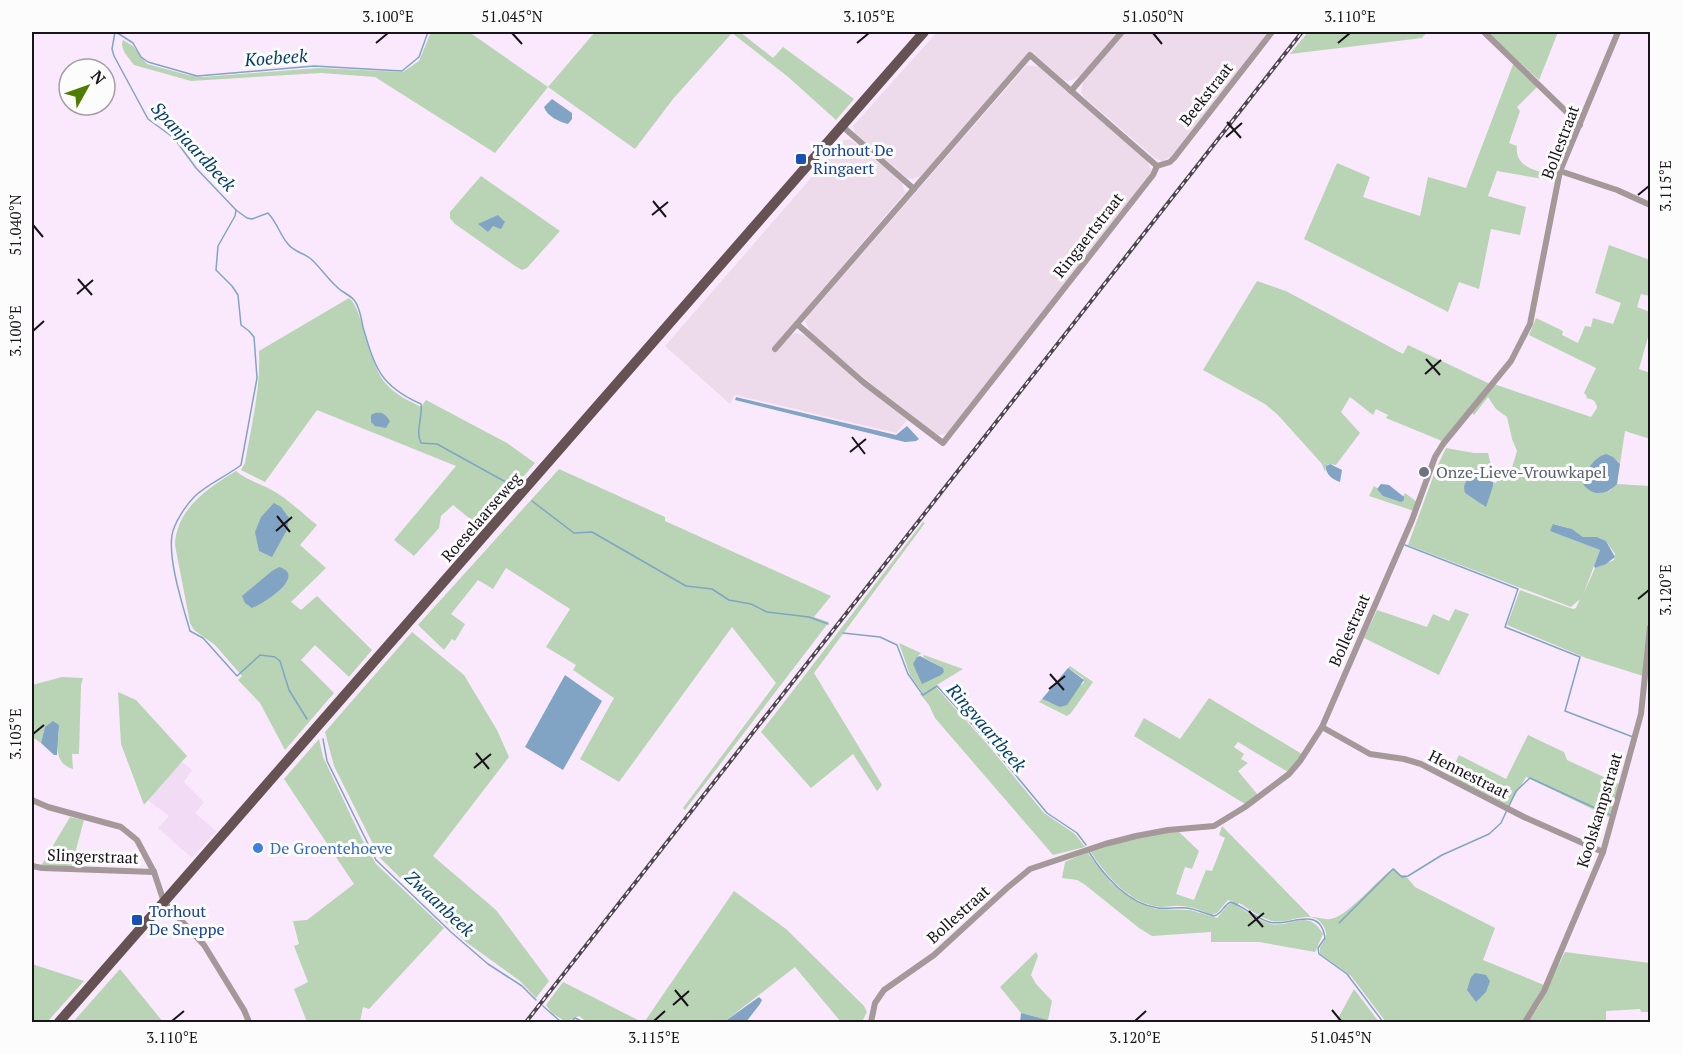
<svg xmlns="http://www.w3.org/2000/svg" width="1682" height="1054" font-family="'PT Serif',serif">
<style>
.built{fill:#f1dbf5}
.industrial{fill:#eddbec}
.green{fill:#b8d4b4;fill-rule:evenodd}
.water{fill:#81a4c4}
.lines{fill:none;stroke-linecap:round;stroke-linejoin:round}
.stream{stroke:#81a4c4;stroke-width:1.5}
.minor{stroke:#a49899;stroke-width:6}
.primary{stroke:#665153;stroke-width:10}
.rail-casing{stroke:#4e454f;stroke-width:4}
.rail{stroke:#fcfcfc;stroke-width:1.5;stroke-dasharray:4.5;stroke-linecap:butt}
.ticks{fill:none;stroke:#19131a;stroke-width:2}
.transit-dot{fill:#1a4fb4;stroke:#fcfcfc;stroke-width:2}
.worship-dot{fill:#6b7280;stroke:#fcfcfc;stroke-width:2}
.shop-dot{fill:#3f7fe0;stroke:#fcfcfc;stroke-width:2}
.labels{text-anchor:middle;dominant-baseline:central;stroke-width:6;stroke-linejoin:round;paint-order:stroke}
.street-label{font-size:16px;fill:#19131a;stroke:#fcfcfc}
.transit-label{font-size:16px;fill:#164399;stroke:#fcfcfc;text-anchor:start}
.worship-label{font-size:16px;fill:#5b616d;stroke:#fcfcfc;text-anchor:start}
.shop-label{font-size:16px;fill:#366cbe;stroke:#fcfcfc;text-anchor:start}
.water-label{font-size:18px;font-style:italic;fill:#033f69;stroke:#fcfcfc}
.neatline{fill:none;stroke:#19131a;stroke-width:2}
.ticks-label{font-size:15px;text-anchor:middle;fill:#19131a}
</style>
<rect width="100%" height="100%" fill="#fae9fd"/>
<polygon class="built" points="182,762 192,770 184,782 204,802 195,813 216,831 192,858 158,828 169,816 148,800"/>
<g class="industrial">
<polygon points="937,32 1118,32 1080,76 1069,81 1064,80 1030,51 921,176 912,179 907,178 855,133 853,126"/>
<polygon points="1126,32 1269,32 1172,156 1162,161 1156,159 1084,97 1081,92 1083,81"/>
<polygon points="1028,65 1040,67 1147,160 1151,170 1149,176 950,430 945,434 939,435 933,432 865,379 810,332 805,321 808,316 1024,68"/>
<polygon points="844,140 851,140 902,182 905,193 772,348 776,352 791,335 796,333 806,336 860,384 907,420 896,433 735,395 730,404 665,346"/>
</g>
<g class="green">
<path d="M431,32h38l79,55 47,-55h145l33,26 10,-11 71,52 -18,21 -49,-44 -55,-43 -59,66 -38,50 -87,-62 -53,66 -120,-76 -54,-4 -130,8 -57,-16c-5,-7 -15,-16 -11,-25l10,6 14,18 41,11 14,2 117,-9 84,4 16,-11z"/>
<polygon points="1308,32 1427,32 1422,38 1290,54"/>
<polygon points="1487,32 1558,32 1539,80"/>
<path d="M1514,62l24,24 -21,21 3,4 -11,32 8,3c-3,22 21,25 39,30l-1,5 -58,-10 -9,25 38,11 -6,28 -29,-6 -12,60 -20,-7 -11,30 -144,-73 33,-76 33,14 -7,20 57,19 8,-39 38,11z"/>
<polygon points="481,176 560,231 527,268 522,270 515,266 455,224 450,218 450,212"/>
<path d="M1609,245l41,15v36l-9,-2 -4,13 13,5v18l-11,39 11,4v66l-25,-8 -5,33 -3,-4 -9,32 9,-8 33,2v115l-7,75 -57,-18 -79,-33 13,-35 53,19 3,-1 4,-9 -9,8 -163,-62 28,-76 10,-21 28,5h14l3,12 -5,14 -11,-2 -10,16 16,9 2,4 10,-20v-4l3,1 6,-12 8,3 7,-23 -5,-12 -5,-22 -11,-8 -8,-12 -14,18 -2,-2 22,-29 97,33 6,-9c-1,-7 -4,-9 -11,-10l1,-2 -3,-3 12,-25 -67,-33 7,-17 27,13 -1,4 16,8 7,-17 6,1 2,-9 20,6 8,-21 -26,-10zM1554,524l18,5 11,8h14l9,4 9,13 -1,6 -19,8 -12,27 17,-45 -49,-19z"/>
<polygon points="1257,281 1286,291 1403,354 1408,345 1490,384 1442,441 1386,418 1388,415 1376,409 1373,415 1350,397 1341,412 1360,433 1336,465 1328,464 1326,467 1325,472 1322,464 1278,415 1265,404 1203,370"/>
<path d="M349,298c15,11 18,69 40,89 9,9 21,14 32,20l5,-7 81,43 28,20 -55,64 -27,-22 -12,11 -2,12 -25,28 -20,-16 62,-74 -139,-56 -52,72 -24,-12 4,-7c6,-36 16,-75 14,-112z"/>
<polygon points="559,469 665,517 665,521 831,596 814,617 829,622 685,810 683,808 776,683 732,627 619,782 580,759 614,698 573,670 576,665 546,647 570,609 506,568 493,589 478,580 451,614 465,624 455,641 452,639 444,650 418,625"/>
<path d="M236,471c11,9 22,12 34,18 17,9 32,24 47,36l-17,20 26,23 -35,34 10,8 16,-14 55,54 -23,27 -34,-32 -14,15 33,33 -49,57 -25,-47 -22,-23 4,-4 -27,-31 -21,-15 -4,-7 -15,-78c1,-36 33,-57 61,-74z"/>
<polygon points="1374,486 1382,492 1402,498 1405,493 1417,502 1414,511 1369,496"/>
<polygon points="923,522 925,523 814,673 882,785 877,791 853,754 811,788 761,732"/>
<polygon points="1455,609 1469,614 1439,675 1364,638 1377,610 1427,627 1433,614 1449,621"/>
<polygon points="412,632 464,675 497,730 509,757 433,856 496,910 549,981 536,998 520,981 466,942 380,858 334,766 325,732"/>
<polygon points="899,643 921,653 917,657 943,668 923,657 924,655 963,669 935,686 988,745 1044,813 1075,834 1085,847 1053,855 935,718 929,705 920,694 923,693 910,675"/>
<polygon points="1070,666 1093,682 1071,713 1067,716 1039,702 1042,699 1050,703 1084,683 1083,678 1068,668"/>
<path d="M62,677l21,1 -2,7 -2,69h-7l1,15c-20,-6 -15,-24 -14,-40l-14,-2 -4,16 -9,-6v-52z"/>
<polygon points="118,692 136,700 187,756 144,805 121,744"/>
<polygon points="1209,698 1302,754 1288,772 1238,742 1234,747 1244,754 1241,759 1248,763 1238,771 1258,795 1245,804 1134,736 1144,718 1180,739"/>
<polygon points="1528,735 1564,752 1567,760 1619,784 1611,818 1526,777 1509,806 1451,776 1455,769 1453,767 1459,755 1506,779"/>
<polygon points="319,739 323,757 362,839 376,864 444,928 369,1009 363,1007 360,1022 307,1022 294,989 308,982 294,946 299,944 293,921 307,920 354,884 284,779"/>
<polygon points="70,817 84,820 71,868 41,866"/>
<path d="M1222,826l89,91c6,0 14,3 19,2 17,-1 49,-42 64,-51l7,7h4l10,12 80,41 -12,32 61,25 -22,37h-136l-35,-46 -31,-22v-6c4,-8 9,-11 4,-21 -11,-21 -35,-2 -52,-6 -11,-3 -23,-12 -33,-18l-2,3c10,6 23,15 34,18 21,4 37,-17 52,10l-8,18 -56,-10h-48v-10l-59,4 -13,-8 -55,-44 -7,-4 -15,-2 3,-16 22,-10 24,31 27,19 18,7 34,1 27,8 9,-11 7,-6 -5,-1 -11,13 -6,2c-10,-5 -20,-9 -31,-9 -6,-1 -13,1 -19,1 -32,-3 -54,-31 -71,-56l41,-12 47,-8 21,20 -7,18 -7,-2 -9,27 18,6 12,-30 6,1 13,-33 -6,-3z"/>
<polygon points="734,891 786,929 864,1006 867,1012 862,1022 841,1022 795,967 724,1022 587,1022 579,1016 566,1022 552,1013 546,1005 563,982 640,1021 645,1021"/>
<polygon points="1036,952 1038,956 1031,975 1036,984 1052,1001 1048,1020 1021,1013 1000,987"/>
<polygon points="1565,952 1650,963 1650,1012 1641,1012 1640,1009 1606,1011 1606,1022 1528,1022 1540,1004"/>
<polygon points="32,964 84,981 47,1022 32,1022"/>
<polygon points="120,969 163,1022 73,1022"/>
<polygon points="1354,989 1379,1022 1336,1022"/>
</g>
<g class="water">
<path d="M552,99l20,14v6l-4,5c-9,-2 -21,-8 -24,-17z"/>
<polygon points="498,215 505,222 501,229 493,226 488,232 478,224"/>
<polygon points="736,397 896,435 907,426 919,439 916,441 905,442 735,400"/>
<path d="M375,413c8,-1 10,1 15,8l-4,7 -11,-2 -4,-4v-7z"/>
<path d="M1606,454l7,3 7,7 -3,20c-10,11 -25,13 -34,0 3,-14 10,-26 23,-30z"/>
<path d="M1330,464l12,6 -2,12c-7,-2 -15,-8 -14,-16z"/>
<path d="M1475,476l18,6v4l-7,21 -21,-14c-3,-9 2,-15 10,-17z"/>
<polygon points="1381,484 1389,485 1404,497 1404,500 1401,502 1383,496 1377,489"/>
<polygon points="274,503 281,507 289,518 287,530 272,557 259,551 255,532 261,517"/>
<polygon points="1553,524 1572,529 1583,537 1597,537 1606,541 1615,557 1606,564 1595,568 1594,566 1600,550 1550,531"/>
<path d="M279,567c29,9 -17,37 -27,41l-7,-5 -3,-7 30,-25z"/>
<polygon points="920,656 943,668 944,672 941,675 922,684 913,664 917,657"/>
<polygon points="1068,668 1084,680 1067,705 1060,707 1042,699"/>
<polygon points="565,675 602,701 563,770 525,747"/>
<polygon points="53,721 59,725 57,755 54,755 41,743 45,727"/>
<polygon points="1475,973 1486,975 1490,981 1486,992 1476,1002 1467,990 1471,977"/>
<polygon points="759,997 762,1000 760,1004 746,1022 724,1022"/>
<polygon points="1021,1013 1048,1020 1048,1022 1020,1022"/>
</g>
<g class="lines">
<g class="stream">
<path d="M115,32l-3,17 2,7 34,63 26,19 22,30 40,42 11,8 5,1 16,-6c10,11 12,22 20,31 6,8 16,9 23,15 9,8 16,19 25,27 5,6 13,8 18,14 6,7 7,18 9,27 12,41 17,59 58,77 2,13 -6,27 0,39l16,1 76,42"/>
<polyline points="116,32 133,43 141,57 148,62 197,76 314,66 402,71 419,57 428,32"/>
<path d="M236,210l-1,6 -17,30 -2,24 16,16 6,9 3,30 8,6 5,6 3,41 -16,87c-14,11 -32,18 -46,31 -9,9 -21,27 -23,39 -4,26 11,71 18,96l13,7 34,38 23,-21 15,2 5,4 9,29 18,29"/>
<polyline points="532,501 574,533 592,532 686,586 712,589 729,600 751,604 767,612 809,617 828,624"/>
<polyline points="1405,545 1518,589 1505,627 1580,657 1565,711 1633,737"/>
<polyline points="843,633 880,637 897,645 908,674 923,695 937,686 990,744 1047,813 1077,833 1086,845"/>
<polyline points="323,739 327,761 376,860 452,933 488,964 522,986 536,1000"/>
<polyline points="1509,806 1516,791 1530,778 1610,815"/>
<path d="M1089,852c15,24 39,52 69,56 9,1 19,-1 29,0 9,1 18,6 27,8 8,-2 10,-12 17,-14 13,5 25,16 38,20 19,6 51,-19 56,16l-7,10 1,6 28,20 36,48"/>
<polyline points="1339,923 1393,869 1402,877 1408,876 1442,855 1489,834 1501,823 1507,810"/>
<polyline points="543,1006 561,1022"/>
<polyline points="571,1022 575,1018 583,1022"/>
</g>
<g class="minor">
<polyline points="1484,32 1580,125"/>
<polyline points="1071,91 1122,32"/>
<polyline points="842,126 914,189"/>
<polyline points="1157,166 1170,162 1174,158 1272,32"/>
<polyline points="1560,171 1617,190 1650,205"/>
<polyline points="797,324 863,382 943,443 1153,175 1157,166"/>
<polyline points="775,349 1030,55 1157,166"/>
<polyline points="1322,727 1370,754 1404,759 1421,764 1524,817 1603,852"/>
<polyline points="32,800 48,807 121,827 137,840 154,872 164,902 204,945 244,1010 249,1022"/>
<polyline points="32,866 42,868 154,872"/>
<polyline points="871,1022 875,1003 884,990 934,955 1007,888 1030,869 1105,844 1136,836 1168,830 1214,826 1245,807 1289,774 1300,761 1322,727 1412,520 1435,457 1443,444 1511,361 1530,324 1560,171 1618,32"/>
<polyline points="1525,1022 1544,991 1603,852 1641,714 1650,627"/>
</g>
<polyline class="primary" points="59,1022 924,32"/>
<defs>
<polyline id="rail" points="526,1022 1302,32"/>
</defs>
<use href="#rail" class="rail-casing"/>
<use href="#rail" class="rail"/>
</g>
<path class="ticks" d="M512,33l10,11M1153,33l9,11M376,43l12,-10M857,43l12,-10M1338,43l12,-10M1227,122l14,16M1226,137l16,-14M1638,195l11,-9M653,201l13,16M652,215l16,-13M33,225l10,12M78,279l14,16M77,294l16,-14M33,331l11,-10M1426,359l14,16M1425,374l16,-14M852,437l13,17M850,452l16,-13M277,516l13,16M276,531l16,-14M1638,599l11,-9M1050,674l14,16M1049,689l16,-13M33,734l11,-9M476,753l13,16M474,768l17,-14M1249,911l14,16M1248,926l16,-13M675,990l13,16M673,1005l16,-14M1332,1010l9,11M172,1021l12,-10M654,1021l11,-10M1135,1021l11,-10"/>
<g class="transit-dot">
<rect x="795" y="153" width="12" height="12" rx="3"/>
<rect x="131" y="914" width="12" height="12" rx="3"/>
</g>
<circle class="worship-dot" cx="1424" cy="472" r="6"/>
<circle class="shop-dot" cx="258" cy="848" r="6"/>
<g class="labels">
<g class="street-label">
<text transform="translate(1206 94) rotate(-52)">Beekstraat</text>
<text transform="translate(1560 142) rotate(-69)">Bollestraat</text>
<text transform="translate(1088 235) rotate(-52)">Ringaertstraat</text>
<text transform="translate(481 517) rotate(-49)">Roeselaarseweg</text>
<text transform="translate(1349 630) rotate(-66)">Bollestraat</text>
<text transform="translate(1469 774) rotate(27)">Hennestraat</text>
<text transform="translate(1599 810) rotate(-73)">Koolskampstraat</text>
<text transform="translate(93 856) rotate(2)">Slingerstraat</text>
<text transform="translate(958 914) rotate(-42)">Bollestraat</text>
</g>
<g class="transit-label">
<text x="813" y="150">Torhout De<tspan x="813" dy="18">Ringaert</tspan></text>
<text x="149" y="911">Torhout<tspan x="149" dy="18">De Sneppe</tspan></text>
</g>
<g class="worship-label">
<text x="1436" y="472">Onze-Lieve-Vrouwkapel</text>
</g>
<g class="shop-label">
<text x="270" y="848">De Groentehoeve</text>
</g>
<g class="water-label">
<text transform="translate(276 57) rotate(-4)">Koebeek</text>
<text transform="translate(194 146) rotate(47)">Spanjaardbeek</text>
<text transform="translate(987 727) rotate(49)">Ringvaartbeek</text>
<text transform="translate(440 903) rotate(43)">Zwaanbeek</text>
</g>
</g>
<rect width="1682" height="1054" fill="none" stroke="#fcfcfc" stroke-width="66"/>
<g transform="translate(87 87) rotate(50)"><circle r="28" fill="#fcfcfc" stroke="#a19fa2" stroke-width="1.5"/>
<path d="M0-4.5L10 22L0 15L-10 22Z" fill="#507c00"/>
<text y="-9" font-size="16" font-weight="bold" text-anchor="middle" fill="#19131a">N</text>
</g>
<rect x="33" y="33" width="1616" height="988" class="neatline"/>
<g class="ticks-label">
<text x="388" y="22">3.100°E</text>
<text x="512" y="22">51.045°N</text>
<text x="869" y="22">3.105°E</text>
<text x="1153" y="22">51.050°N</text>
<text x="1350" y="22">3.110°E</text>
<text transform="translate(1666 186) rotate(-90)" y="5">3.115°E</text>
<text transform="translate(16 225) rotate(-90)" y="5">51.040°N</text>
<text transform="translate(16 331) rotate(-90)" y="5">3.100°E</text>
<text transform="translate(1666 590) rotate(-90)" y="5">3.120°E</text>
<text transform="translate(16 734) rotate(-90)" y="5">3.105°E</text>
<text x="172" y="1043">3.110°E</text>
<text x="654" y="1043">3.115°E</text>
<text x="1135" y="1043">3.120°E</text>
<text x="1341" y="1043">51.045°N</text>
</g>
</svg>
